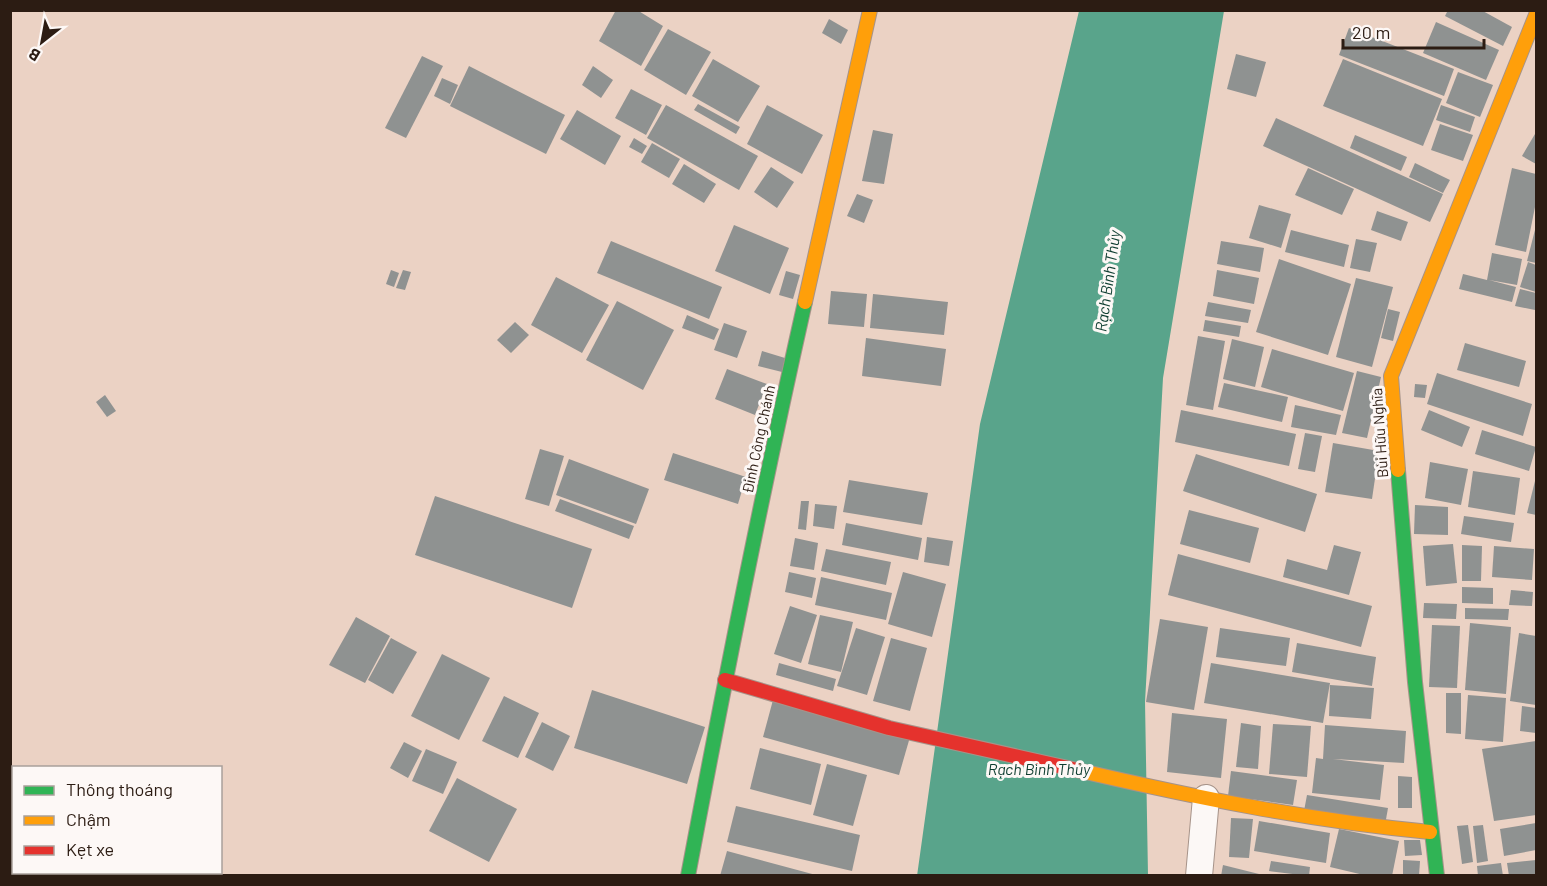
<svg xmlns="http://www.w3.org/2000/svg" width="1547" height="886" font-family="Barlow,sans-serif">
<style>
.water{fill:#59a48b}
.building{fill:#8f9291}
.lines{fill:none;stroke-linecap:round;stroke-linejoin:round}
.lane-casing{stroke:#a69389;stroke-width:28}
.fast-casing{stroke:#a69389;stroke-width:16}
.slow-casing{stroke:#a69389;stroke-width:16}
.jam-casing{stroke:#a69389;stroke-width:16}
.lane{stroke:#fcf8f6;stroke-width:26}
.fast{stroke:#30b455;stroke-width:14}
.slow{stroke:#ff9f0a;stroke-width:14}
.jam{stroke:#e5322d;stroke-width:14}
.labels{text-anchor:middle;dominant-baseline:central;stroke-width:6;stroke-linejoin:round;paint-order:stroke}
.street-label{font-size:15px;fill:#2c1c13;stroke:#fdf8f6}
.water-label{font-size:16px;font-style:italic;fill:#0e3d30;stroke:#fdf8f6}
</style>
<rect width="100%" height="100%" fill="#ebd2c4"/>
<polygon class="water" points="1079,11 1224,11 1163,378 1145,702 1148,875 917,876 980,424"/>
<g class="building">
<polygon points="616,10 637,10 663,26 641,66 599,41"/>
<polygon points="1448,10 1481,10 1512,27 1503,46 1445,16"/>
<polygon points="829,19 848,30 841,44 822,33"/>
<polygon points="1436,22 1499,50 1486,80 1423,53"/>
<polygon points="1349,28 1454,69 1444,96 1339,55"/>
<polygon points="668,29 711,52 686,95 644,70"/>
<polygon points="1236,54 1266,62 1256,97 1227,89"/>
<polygon points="422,56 443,66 406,138 385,128"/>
<polygon points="713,59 760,86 738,122 692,96"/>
<polygon points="1343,59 1442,99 1423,146 1323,106"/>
<polygon points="469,66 565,115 546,154 450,106"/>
<polygon points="593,66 613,80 601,98 582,85"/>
<polygon points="1458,72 1493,85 1480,117 1446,103"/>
<polygon points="442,78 458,85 450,104 434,96"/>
<polygon points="631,89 662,105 646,135 615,118"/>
<polygon points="698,104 740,127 736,134 694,110"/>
<polygon points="666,105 758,156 739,190 647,138"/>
<polygon points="767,105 823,135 802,174 747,144"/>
<polygon points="1441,105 1475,117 1470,132 1436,120"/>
<polygon points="577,110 621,136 605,165 560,139"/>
<polygon points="1276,118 1443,194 1430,222 1263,146"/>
<polygon points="1440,124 1473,135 1463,161 1431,150"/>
<polygon points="873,130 893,134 884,184 862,181"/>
<polygon points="1535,134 1536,135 1536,164 1522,156"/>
<polygon points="1355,135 1407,157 1401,171 1350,148"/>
<polygon points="634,138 647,146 642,154 629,147"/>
<polygon points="652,143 680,159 669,178 641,162"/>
<polygon points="1415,163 1450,180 1443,193 1409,177"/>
<polygon points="684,164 716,184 704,203 672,184"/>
<polygon points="771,167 794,182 777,208 754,192"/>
<polygon points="1308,168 1354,189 1342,215 1295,195"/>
<polygon points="1512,168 1536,174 1536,202 1526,252 1495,245"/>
<polygon points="857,194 873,200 864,223 847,216"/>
<polygon points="1259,205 1291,214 1281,248 1249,238"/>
<polygon points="1377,211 1408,222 1401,241 1371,230"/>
<polygon points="734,225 789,248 770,294 715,271"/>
<polygon points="1536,226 1536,263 1527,261"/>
<polygon points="1291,230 1349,245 1344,267 1285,252"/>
<polygon points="1356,239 1377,243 1370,272 1350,268"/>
<polygon points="611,241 722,287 709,319 597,273"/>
<polygon points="1221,241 1264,248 1260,272 1217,264"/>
<polygon points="1492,253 1522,259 1517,285 1489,280 1516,287 1512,302 1459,289 1463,274 1487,280"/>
<polygon points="1279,259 1351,284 1328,355 1256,332"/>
<polygon points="1528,262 1536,265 1536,292 1520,287"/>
<polygon points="391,270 399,273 394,287 386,284"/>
<polygon points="403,270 411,272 405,290 396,288"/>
<polygon points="1217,270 1259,278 1254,304 1213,296"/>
<polygon points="786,271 800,275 793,299 779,295"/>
<polygon points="556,277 609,305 582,353 531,325"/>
<polygon points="1356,278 1393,287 1372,367 1336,357"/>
<polygon points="1520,289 1536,293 1535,310 1515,306"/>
<polygon points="831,291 867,294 864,327 828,324"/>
<polygon points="873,294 948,302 944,335 870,328"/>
<polygon points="617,301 674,330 643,390 586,360"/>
<polygon points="1208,302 1251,310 1248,323 1205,316"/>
<polygon points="1388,309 1400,312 1393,341 1381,338"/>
<polygon points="687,315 719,329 714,340 682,328"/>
<polygon points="1205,320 1241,326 1239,337 1203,331"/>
<polygon points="515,322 529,335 511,353 497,340"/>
<polygon points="724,323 747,331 737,358 714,350"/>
<polygon points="1198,336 1225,341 1213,410 1186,405"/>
<polygon points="866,338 946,349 941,386 862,376"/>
<polygon points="1232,339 1264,347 1255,387 1223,379"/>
<polygon points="1465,343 1526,361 1519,387 1457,370"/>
<polygon points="1272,349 1354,373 1343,411 1261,387"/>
<polygon points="762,351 785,358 782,372 758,366"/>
<polygon points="727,369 767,384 755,415 715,399"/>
<polygon points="1357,371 1381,377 1367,438 1342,433"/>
<polygon points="1437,373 1532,404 1523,436 1427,404"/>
<polygon points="1224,383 1288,397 1282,422 1218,407"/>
<polygon points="1415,384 1427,385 1425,398 1414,397"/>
<polygon points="105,395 116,411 107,417 96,402"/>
<polygon points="1295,405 1341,415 1336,435 1291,427"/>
<polygon points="1181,410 1296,434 1289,466 1175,442"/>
<polygon points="1429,410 1470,427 1462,447 1421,430"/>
<polygon points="1482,430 1536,447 1529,471 1475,454"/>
<polygon points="1305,433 1322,436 1315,472 1298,469"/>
<polygon points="1333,443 1379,451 1372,499 1325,492"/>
<polygon points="540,449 564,456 549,506 525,499"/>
<polygon points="673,453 746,477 738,504 664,480"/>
<polygon points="1196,454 1317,494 1305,532 1183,491"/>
<polygon points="569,459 649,489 636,524 556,495"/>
<polygon points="1430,462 1468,469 1461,505 1425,498"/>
<polygon points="1473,471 1520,478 1515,515 1468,507"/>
<polygon points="1536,477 1536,515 1527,513"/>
<polygon points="849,480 928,493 922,525 843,512"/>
<polygon points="435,496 592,549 572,608 415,555"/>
<polygon points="560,499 634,526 629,539 555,511"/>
<polygon points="801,501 809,501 806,530 798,529"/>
<polygon points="815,504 837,506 834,529 813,526"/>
<polygon points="1415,505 1448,507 1448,535 1414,534"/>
<polygon points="1189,510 1259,528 1250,563 1180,544"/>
<polygon points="1464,516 1514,523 1511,542 1461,534"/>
<polygon points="846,523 922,538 918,560 842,545"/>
<polygon points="927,537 953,541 949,566 924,562"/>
<polygon points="795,538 818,543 814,570 790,566"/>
<polygon points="1453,544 1457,583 1426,586 1423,546"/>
<polygon points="1334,545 1361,552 1349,595 1283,577 1287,559 1327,570"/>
<polygon points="1462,545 1482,546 1481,581 1462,581"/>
<polygon points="1494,546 1534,549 1532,580 1492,577"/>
<polygon points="826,549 891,562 886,585 821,571"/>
<polygon points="1178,554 1372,606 1361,647 1168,595"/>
<polygon points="789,572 816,578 812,598 785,592"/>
<polygon points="903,572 946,584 932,637 888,624"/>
<polygon points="821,577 892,593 886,620 815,605"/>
<polygon points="1462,587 1493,588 1493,604 1462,603"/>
<polygon points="1511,590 1533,592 1532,606 1509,605"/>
<polygon points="1424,603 1457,604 1456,619 1423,618"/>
<polygon points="790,606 817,615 801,663 774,654"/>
<polygon points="1465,608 1509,609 1508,620 1465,619"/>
<polygon points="820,615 853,622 841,672 808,664"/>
<polygon points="356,617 390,636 365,683 329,665"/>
<polygon points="1160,619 1208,627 1194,710 1146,702"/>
<polygon points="1470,623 1511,627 1506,694 1465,690"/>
<polygon points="1432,625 1460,626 1457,688 1429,687"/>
<polygon points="856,628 885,637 867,695 837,686"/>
<polygon points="1220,628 1290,638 1286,666 1216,657"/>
<polygon points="1519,633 1536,636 1536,705 1510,701"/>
<polygon points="391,638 417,652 393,694 368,680"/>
<polygon points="891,638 927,648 910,711 873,701"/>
<polygon points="1297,643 1376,657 1372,686 1292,672"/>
<polygon points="442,654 490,678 459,740 411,716"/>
<polygon points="779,663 836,679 833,691 776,675"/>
<polygon points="1211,663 1330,683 1323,723 1204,703"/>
<polygon points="1330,685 1374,688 1371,719 1329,716"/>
<polygon points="592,690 705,727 687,784 574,748"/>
<polygon points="1446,693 1461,693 1461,734 1446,733"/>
<polygon points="1468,695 1506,698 1503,742 1465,739"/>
<polygon points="504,696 539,713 518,758 482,741"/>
<polygon points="773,700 910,737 899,775 763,737"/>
<polygon points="1522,706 1536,708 1536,733 1520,731"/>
<polygon points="1172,713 1227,719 1221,778 1167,772"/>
<polygon points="542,722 570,736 553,771 525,757"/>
<polygon points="1241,723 1261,726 1258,769 1236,767"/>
<polygon points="1273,724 1311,726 1307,777 1269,774"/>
<polygon points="1325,725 1406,731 1404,763 1333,759 1384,765 1380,800 1312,793 1316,758 1323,759"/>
<polygon points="1536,741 1536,815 1494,821 1482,749"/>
<polygon points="404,742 422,751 408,778 390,768"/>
<polygon points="760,748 821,764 811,805 750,789"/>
<polygon points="426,749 457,762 443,794 412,781"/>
<polygon points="827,764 867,775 853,826 813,815"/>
<polygon points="1231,771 1297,780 1293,805 1228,796"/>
<polygon points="1398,776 1412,777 1412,808 1398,808"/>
<polygon points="457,778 517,809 489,862 429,831"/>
<polygon points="1307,795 1388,808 1385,825 1304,811"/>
<polygon points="736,806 860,835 852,871 727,842"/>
<polygon points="1231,818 1253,819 1249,858 1229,857"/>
<polygon points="1259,821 1330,833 1326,863 1254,851"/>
<polygon points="1536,823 1536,850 1504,856 1500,829"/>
<polygon points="1468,825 1473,862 1462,864 1457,826"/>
<polygon points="1483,825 1488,861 1477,863 1473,826"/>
<polygon points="1339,829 1399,841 1392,876 1368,876 1330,867"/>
<polygon points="1404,840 1420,840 1422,855 1405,856"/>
<polygon points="727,851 816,875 816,876 720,876"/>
<polygon points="1403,860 1420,861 1419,876 1403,876"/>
<polygon points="1536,860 1536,876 1509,876 1507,863"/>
<polygon points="1271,861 1310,867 1309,876 1269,871"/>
<polygon points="1501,863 1503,876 1478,876 1477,866"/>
<polygon points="1223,865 1263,875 1263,876 1221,876"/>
</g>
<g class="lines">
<defs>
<polyline id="lane" points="1199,876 1206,798"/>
<g id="fast">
<polyline points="1398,470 1415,682 1437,876"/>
<path d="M688,876c36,-192 74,-383 117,-574"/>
</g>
<g id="slow">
<polyline points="805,302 870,10"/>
<polyline points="1398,470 1391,376 1536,15"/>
<path d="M1077,770c116,27 234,51 353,62"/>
</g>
<polyline id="jam" points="725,680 889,728 1077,770"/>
</defs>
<use href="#lane" class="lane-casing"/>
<use href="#fast" class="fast-casing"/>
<use href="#slow" class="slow-casing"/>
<use href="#jam" class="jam-casing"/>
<use href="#lane" class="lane"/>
<use href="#fast" class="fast"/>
<use href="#slow" class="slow"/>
<use href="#jam" class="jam"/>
</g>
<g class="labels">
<g class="street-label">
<text transform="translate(1379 433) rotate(-94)">Bùi Hữu Nghĩa</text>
<text transform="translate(758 439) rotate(-78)">Đinh Công Chánh</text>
</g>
<g class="water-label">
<text transform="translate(1107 281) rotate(-82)">Rạch Bình Thủy</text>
<text x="1039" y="768">Rạch Bình Thủy</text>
</g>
</g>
<rect width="1547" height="886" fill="none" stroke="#2c1c13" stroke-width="24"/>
<rect x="12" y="766" width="210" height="108" fill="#fdf8f6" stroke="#a9a09b" stroke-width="1.5"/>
<rect x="24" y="786" width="30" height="9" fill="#30b455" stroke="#a9a09b" stroke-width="1.5"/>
<text x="66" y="796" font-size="18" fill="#2c1c13">Thông thoáng</text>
<rect x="24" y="816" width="30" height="9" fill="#ff9f0a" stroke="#a9a09b" stroke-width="1.5"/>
<text x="66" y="826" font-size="18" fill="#2c1c13">Chậm</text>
<rect x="24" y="846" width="30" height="9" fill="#e5322d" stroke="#a9a09b" stroke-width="1.5"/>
<text x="66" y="856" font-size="18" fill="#2c1c13">Kẹt xe</text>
<g transform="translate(42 42) rotate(211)" stroke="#fdf8f6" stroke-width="4.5" paint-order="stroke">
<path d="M0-4.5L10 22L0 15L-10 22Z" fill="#2c1c13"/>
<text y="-9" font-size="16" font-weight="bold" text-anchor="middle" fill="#2c1c13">B</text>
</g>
<path d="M1343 39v9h141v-9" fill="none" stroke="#2c1c13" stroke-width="3"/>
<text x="1352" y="39" font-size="18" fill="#2c1c13" stroke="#fdf8f6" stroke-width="4.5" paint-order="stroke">20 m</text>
</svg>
